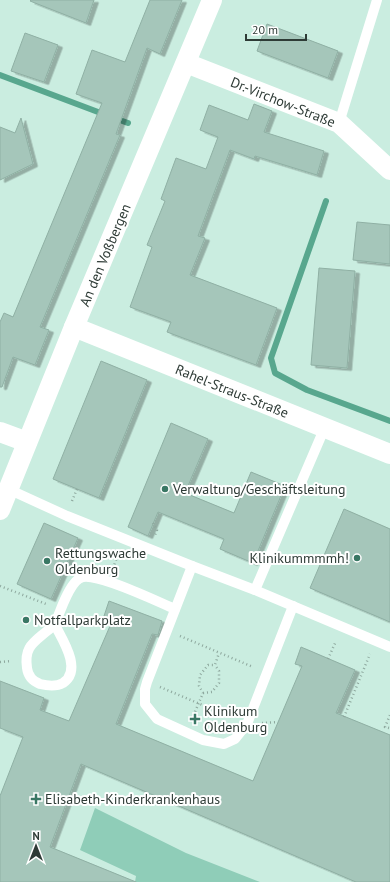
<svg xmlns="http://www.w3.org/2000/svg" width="390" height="882" font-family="'PT Sans',sans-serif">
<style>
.green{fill:#8fcdb8}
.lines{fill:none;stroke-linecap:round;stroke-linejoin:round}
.stream{stroke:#58a78e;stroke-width:6}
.building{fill:#a5c6ba;stroke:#8fb0a4;filter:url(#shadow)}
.path{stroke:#8ea89e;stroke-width:2.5;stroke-dasharray:1 3;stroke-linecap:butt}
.lane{stroke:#fff;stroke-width:10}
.street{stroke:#fff;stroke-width:20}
.poi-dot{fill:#397764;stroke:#fff;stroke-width:1.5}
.labels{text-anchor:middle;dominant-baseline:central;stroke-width:4;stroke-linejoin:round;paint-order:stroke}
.street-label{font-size:14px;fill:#2e3b36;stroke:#fff}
.poi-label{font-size:14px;fill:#2e3b36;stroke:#fff;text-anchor:start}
</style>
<defs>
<filter id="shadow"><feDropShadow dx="4.5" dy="2.5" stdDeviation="0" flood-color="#0004"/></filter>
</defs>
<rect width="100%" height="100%" fill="#caede0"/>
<polygon class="green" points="95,808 186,853 260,882 135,882 136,876 80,850"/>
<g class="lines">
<g class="stream">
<polyline points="0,75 106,115"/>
<polyline points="114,118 128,123"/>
<polyline points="326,201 271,358 275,373 307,390 390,421"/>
</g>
</g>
<g class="building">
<polygon points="31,0 94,0 86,23 30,1"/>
<polygon points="150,0 182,0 160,54 147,48 116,134 120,135 40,327 49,330 35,365 13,357 2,387 0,387 0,322 4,313 13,317 102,103 76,94 92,50 125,62"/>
<polygon points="267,24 338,51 328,78 257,51"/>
<polygon points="25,33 58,45 44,82 11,71"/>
<polygon points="254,104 272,111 264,132 324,151 317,175 255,156 254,159 230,150 198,236 205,238 190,275 277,308 256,365 167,332 171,322 130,307 152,247 147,245 165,201 161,199 176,158 206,169 218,137 200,130 209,105 248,120"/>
<polygon points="21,118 33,164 0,180 0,127 15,133"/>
<polygon points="357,222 390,225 390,264 353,260"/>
<polygon points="319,268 355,271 347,368 311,365"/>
<polygon points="101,361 147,380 99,498 53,479"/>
<polygon points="171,423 208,439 185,493 234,513 251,472 285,486 253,563 220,549 224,539 158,512 148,536 128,527"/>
<polygon points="344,509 390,529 390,622 310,588"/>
<polygon points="44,523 78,538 51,599 17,584"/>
<polygon points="109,601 162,621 158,635 152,634 116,724 253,781 302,666 295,664 301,647 355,670 336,713 390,735 390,882 356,882 81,764 50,847 136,882 0,882 0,796 23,737 0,728 0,681 44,698 40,710 69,721 113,619 104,616"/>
</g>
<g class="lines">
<g class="path">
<polyline points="72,501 77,489"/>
<polyline points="153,523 157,530 155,535"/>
<polyline points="113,568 119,552"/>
<polyline points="0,586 46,604"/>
<polyline points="180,636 253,667"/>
<polyline points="328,659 336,641"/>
<polyline points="0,662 11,661"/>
<polyline points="160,687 233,718"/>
<polyline points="203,693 212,692 219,683 219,671 215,665"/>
<polyline points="344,717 370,654"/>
<polyline points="192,719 203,693 199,686 200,675 208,665 215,665 219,653"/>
<polyline points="262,723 278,722"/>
<polyline points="389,728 385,727 390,715"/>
</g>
<g class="lane">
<polyline points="339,123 377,0"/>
<polyline points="8,489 67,516 192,566 255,590 390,647"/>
<polyline points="192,566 147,682 145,689 145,704 157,719 203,740 224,744 235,739 247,724 293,606"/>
<polyline points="255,590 325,427"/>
<path d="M55,625c7,14 28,45 8,58 -7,4 -15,3 -23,1 -8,-3 -12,-8 -13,-16 -3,-21 6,-25 20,-37 3,-3 7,-5 9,-9 4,-11 15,-43 27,-45 18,-3 73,24 92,32"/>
</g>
<g class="street">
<polyline points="186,63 339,123 390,170"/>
<polyline points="74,327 390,454"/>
<polyline points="0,432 27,442"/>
<polyline points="0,510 74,327 212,0"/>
</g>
</g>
<g class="poi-dot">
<circle cx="165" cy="489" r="4"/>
<circle cx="357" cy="558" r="4"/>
<circle cx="47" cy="561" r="4"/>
<circle cx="26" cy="620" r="4"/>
<path d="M193 713h4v4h4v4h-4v4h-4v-4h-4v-4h4z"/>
<path d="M34 793h4v4h4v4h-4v4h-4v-4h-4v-4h4z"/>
</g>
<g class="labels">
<g class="street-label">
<text transform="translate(283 102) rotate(22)">Dr.-Virchow-Straße</text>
<text transform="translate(105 255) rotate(-67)">An den Voßbergen</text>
<text transform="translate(232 391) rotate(22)">Rahel-Straus-Straße</text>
</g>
<g class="poi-label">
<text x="173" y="489">Verwaltung/Geschäftsleitung</text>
<text x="55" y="553">Rettungswache<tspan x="55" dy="16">Oldenburg</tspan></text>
<text x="349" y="558" text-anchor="end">Klinikummmmh!</text>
<text x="34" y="620">Notfallparkplatz</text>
<text x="204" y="711">Klinikum<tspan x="204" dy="16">Oldenburg</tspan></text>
<text x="45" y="799">Elisabeth-Kinderkrankenhaus</text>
</g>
</g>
<g transform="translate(36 846)" stroke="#ffffff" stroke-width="3" paint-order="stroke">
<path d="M0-3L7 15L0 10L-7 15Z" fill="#2e3b36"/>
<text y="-6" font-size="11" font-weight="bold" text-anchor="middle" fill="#2e3b36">N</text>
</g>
<path d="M246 34v6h60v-6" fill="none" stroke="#2e3b36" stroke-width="2"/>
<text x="252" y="34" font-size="12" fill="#2e3b36" stroke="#ffffff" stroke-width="3" paint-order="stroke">20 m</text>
</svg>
